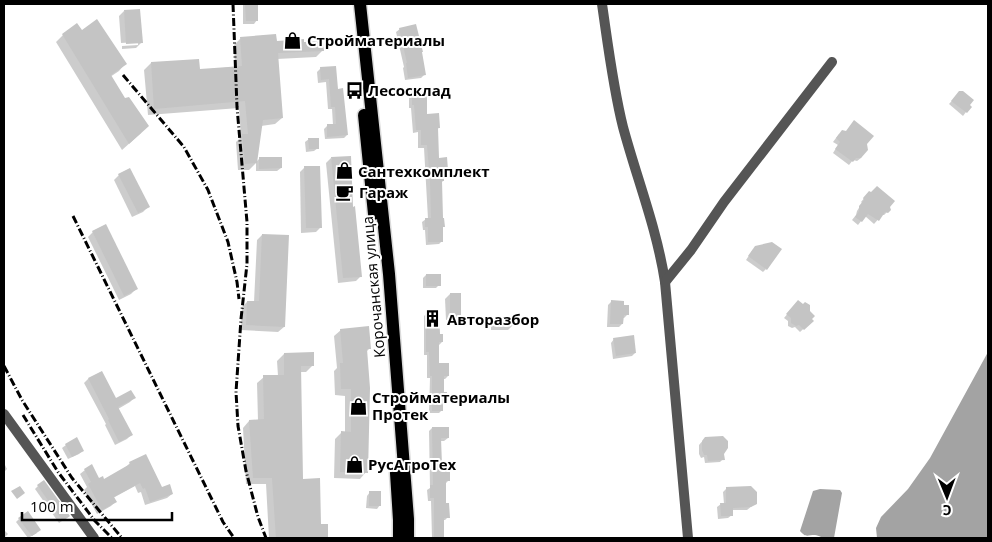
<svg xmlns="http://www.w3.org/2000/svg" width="992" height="542" font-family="'Open Sans',sans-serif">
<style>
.water{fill:#a3a3a3}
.shadow{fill:#0003}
.building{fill:#c4c4c4}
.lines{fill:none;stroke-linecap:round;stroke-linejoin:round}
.primary-casing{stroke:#dbdbdb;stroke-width:15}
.street{stroke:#555;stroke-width:10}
.primary{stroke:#000;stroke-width:12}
.rail{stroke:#000;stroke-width:3;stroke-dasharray:8 2.5 1 2.5;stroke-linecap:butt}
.labels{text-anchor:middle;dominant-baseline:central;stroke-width:4;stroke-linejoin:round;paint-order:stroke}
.poi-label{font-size:15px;font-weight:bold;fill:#000;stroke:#fff;text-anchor:start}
.street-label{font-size:15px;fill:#000;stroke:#fff}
</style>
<rect width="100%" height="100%" fill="#fff"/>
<g class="water">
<polygon points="988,352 988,538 877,538 876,528 881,517 908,489 930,458"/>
<path d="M820,489l20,1 2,3 -8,45h-12l-1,-1c-2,-1 -4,-2 -6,-2 -8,0 -9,3 -15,-4l13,-40z"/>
</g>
<g class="shadow">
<polygon points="243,4 257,4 257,20 254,24 243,24"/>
<polygon points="124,11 141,43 136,48 122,49 122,46 138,45 138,42 121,43 119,16"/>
<polygon points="77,25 82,31 125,64 119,71 110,77 141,133 122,150 56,42 63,35"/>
<polygon points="400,29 424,75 421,78 405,80 403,68 404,67 396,32"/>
<polygon points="240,39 303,43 322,51 316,57 277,59 282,118 275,124 261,126 256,162 259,159 281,168 277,171 256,171 256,163 249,170 238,170 236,142 241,137 239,108 148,115 144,70 151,63 198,70 235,67 234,45"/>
<polygon points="335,67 337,90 347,135 344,138 325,139 324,129 327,126 333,125 332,109 328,109 326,82 318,83 317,72 321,68"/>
<polygon points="412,94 426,115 439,128 437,129 438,159 447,169 443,173 443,181 441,183 442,241 439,244 426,245 425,230 423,230 422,222 426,219 428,219 424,148 418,148 418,132 413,133 411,108 409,108 409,98"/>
<polygon points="958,94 968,105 966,112 963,116 949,104"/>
<polygon points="845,132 866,144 861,158 857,161 853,160 849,165 833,153 838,145 833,142 839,134"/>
<polygon points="309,139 318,148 314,151 306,152 305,142"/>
<polygon points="331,158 352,208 361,276 356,281 338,283 326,163"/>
<polygon points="305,167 320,228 316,232 301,233 300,172"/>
<polygon points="119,175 148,207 143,212 132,217 114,180"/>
<polygon points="866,196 887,212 884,215 882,215 874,224 865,216 858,225 852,220 856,215 857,211 862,203 861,202"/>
<polygon points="93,232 136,289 131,294 119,300 88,237"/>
<polygon points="262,235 284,327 278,332 241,330 242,307 247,302 254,302 257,240"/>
<polygon points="752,251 766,269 763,272 746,260"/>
<polygon points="426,275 439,285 436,288 423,288 423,278"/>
<polygon points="450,294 460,315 455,320 446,320 445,299"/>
<polygon points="612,301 627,315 624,318 622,318 622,324 619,327 607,327 608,305"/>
<polygon points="795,305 812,321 800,332 795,327 792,328 788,326 788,321 784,318"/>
<polygon points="427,313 442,342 439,345 438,364 448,376 445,379 443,379 443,393 446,399 442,401 442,410 439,413 429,413 430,378 427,378 427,355 424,355 424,316"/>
<polygon points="496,317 513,325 508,330 491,330 491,323"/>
<polygon points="341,330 370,348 366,352 366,472 360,479 334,478 335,439 342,432 345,432 345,396 335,395 334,371 337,368 334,336"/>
<polygon points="614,339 635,353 632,356 613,359 611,343"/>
<polygon points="284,354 313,365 306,372 300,372 302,480 320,525 327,525 327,538 269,538 266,484 246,484 243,428 249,421 258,421 257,383 264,377 278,376 277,361"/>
<polygon points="101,372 115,399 134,398 130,402 118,409 131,435 127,439 115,445 105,425 106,424 84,383 88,379"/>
<polygon points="432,428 448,438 444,441 440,441 441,466 448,481 445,484 445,504 448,517 445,520 442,520 443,538 432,538 431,501 428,501 427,490 430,488 429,431"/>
<polygon points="705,438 723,453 723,459 720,462 705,463 704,457 701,458 699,454 699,445"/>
<polygon points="66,445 82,451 79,454 68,459 62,448"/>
<polygon points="4,463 7,469 4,472"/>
<polygon points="130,463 162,488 172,494 167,498 145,505 141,492 138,493 135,486 113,498 115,502 111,506 97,514 84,490 87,487 80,474 85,470 99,480 104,480 125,468"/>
<polygon points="38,486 65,519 59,523 35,489"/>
<polygon points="726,489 752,506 747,510 731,510 732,515 728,518 718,519 717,507 721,504 724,504 723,492"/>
<polygon points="370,492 380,505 377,509 366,508 367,496"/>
<polygon points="19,519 37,533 28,538 16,522"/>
<polygon points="4,530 8,534 4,538"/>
</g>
<g class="building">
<polygon points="245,4 258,4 258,21 246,21"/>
<polygon points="140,9 143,43 126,44 124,10"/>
<polygon points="97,19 127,64 111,75 125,98 129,97 149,126 129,144 62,34 77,23 82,30"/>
<polygon points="416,24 423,52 422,52 426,75 408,78 406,63 407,63 399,28"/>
<polygon points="276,34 277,41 304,39 304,42 323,41 324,51 278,53 283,118 263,120 257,163 245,164 242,134 248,134 245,101 154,109 151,62 199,59 200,69 242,66 240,37"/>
<polygon points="336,66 338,89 343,88 348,135 327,137 327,124 336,124 335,107 331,107 329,79 321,80 320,67"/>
<polygon points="959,91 963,91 974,100 970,105 972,107 967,113 951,101"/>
<polygon points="412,93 427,93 427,114 439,113 440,128 438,128 439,158 447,157 448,170 444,170 444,181 442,181 443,218 444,218 445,227 443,227 443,242 428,242 428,227 425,227 425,218 431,218 430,182 427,145 421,145 421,130 416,130 414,105 412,105"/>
<polygon points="854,120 874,136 867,144 868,150 861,158 856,158 853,162 835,149 840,142 836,138 842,130 846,131"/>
<polygon points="308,138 319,138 319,149 309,149"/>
<polygon points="351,156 353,207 355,206 362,277 343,278 331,157"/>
<polygon points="259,157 282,157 282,168 259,169"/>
<polygon points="304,166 320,166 322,228 306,228"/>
<polygon points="130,168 150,207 138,213 118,174"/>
<polygon points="877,186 895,201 890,207 891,210 888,213 885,212 879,221 868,214 862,222 855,217 859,211 859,206 864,200 863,198 869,191 871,192"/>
<polygon points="106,224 138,289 124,296 92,231"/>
<polygon points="262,234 289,235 285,327 246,325 247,301 259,301"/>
<polygon points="772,242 782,249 767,270 748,256 755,246"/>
<rect x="426" y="274" width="15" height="12"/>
<polygon points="450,293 461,293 461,315 450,316"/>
<polygon points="611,300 624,301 624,305 629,305 629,315 624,315 623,324 610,324"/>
<polygon points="798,300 803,304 805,302 810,305 810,311 815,316 812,319 814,321 804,330 799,325 796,326 791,323 791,318 786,314"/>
<polygon points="439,311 440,334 443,334 443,342 439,342 439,363 449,363 449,376 444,376 444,392 447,392 447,399 443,399 443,411 432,411 432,376 430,376 429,352 426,352 426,312"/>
<rect x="496" y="316" width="19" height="10"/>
<polygon points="369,326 371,349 367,349 370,388 368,473 340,472 341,431 351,432 351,389 341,389 340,363 343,363 340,329"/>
<polygon points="634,335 636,353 616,356 613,338"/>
<polygon points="314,352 314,366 301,366 303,479 320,478 321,524 328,524 328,538 276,538 272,478 253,478 249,420 264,419 263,375 284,375 284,353"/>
<polygon points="102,371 116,398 131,390 136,398 118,407 133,435 119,442 108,420 109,419 88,378"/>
<polygon points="432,427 449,427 449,438 441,438 442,465 450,465 450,481 446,481 446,503 449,503 450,518 444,518 444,538 434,538 434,498 430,498 430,485 433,485"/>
<polygon points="723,436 728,441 728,448 724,454 725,460 708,461 707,455 704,455 702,450 702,441 705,437"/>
<polygon points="77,437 84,451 72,457 65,444"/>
<polygon points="146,454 162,487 170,484 173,494 150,502 145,488 143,489 140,483 114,497 117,502 102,510 88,484 91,482 84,469 92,464 99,478 103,476 104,479 130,464 129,462"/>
<polygon points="44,480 70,516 63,521 37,485"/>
<polygon points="20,486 25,493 17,499 11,491"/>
<polygon points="751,486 757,492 757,504 751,507 733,508 733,516 721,516 720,503 726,503 726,487"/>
<rect x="369" y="491" width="12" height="15"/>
<polygon points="28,511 41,530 32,536 18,518"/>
</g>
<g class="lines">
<defs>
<g id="primary">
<polyline points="360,4 389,274 408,519 408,538"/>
<polyline points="364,115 374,214"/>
<polyline points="396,473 399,520 399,538"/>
</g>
</defs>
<use href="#primary" class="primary-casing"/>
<g class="street">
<path d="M602,4c6,41 11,83 21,123 14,52 34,102 42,155l23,256"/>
<polyline points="665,282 691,250 724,202 832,62"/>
<polyline points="4,414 94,538"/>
</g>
<use href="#primary" class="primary"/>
<g class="rail">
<polyline points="233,4 237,107 247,222 247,264 241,319 236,392 238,426 246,471 258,517 266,538"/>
<polyline points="123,75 184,147 208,190 228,242 237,282 239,299"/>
<polyline points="73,216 223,522 234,538"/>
<polyline points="4,366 22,400 72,478 122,538"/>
<polyline points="23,415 58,472 95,521 112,538"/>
</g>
</g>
<defs>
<symbol id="shop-bare" viewBox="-9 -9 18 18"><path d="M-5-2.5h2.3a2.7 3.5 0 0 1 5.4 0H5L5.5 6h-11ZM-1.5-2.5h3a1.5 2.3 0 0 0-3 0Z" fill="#000" stroke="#fff" stroke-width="2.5" paint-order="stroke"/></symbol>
<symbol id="bus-bare" viewBox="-9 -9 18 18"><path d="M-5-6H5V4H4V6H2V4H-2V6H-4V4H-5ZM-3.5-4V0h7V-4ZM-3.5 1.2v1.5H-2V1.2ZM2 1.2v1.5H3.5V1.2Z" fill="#000" stroke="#fff" stroke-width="2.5" paint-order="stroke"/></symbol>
<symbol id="cafe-bare" viewBox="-9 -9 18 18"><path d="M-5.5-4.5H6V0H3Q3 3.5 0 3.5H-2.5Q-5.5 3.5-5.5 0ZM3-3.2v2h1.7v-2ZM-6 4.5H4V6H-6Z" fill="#000" stroke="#fff" stroke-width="2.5" paint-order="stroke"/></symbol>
<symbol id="building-bare" viewBox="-9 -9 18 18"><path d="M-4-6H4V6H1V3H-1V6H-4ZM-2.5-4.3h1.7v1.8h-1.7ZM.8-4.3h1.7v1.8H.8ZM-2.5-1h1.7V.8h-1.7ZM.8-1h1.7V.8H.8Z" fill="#000" stroke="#fff" stroke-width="2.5" paint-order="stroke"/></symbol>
</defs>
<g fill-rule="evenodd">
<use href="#shop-bare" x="280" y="28" width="25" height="25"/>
<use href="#bus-bare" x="342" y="78" width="25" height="25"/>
<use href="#shop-bare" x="332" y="158" width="25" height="25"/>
<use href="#cafe-bare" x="332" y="180" width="25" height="25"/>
<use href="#building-bare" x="420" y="306" width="25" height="25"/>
<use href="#shop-bare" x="346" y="394" width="25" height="25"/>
<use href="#shop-bare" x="342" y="452" width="25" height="25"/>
</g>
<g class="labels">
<g class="poi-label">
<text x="307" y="40">Стройматериалы</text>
<text x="368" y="90">Лесосклад</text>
<text x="358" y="171">Сантехкомплект</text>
<text x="359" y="192">Гараж</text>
<text x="447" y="319">Авторазбор</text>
<text x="372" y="397">Стройматериалы<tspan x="372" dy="17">Протек</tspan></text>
<text x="368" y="464">РусАгроТех</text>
</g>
<g class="street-label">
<text transform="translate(373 287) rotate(-95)">Корочанская улица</text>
</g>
</g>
<rect width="992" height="542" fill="none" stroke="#000000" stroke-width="10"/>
<g transform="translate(947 497) rotate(179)" stroke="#ffffff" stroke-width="4" paint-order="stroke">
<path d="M0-4L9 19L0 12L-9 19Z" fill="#000000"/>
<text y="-8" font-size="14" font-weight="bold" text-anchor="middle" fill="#000000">С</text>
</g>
<path d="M22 512v8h150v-8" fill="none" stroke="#000000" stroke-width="2.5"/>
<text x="30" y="512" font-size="15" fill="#000000" stroke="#ffffff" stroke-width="4" paint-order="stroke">100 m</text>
</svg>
